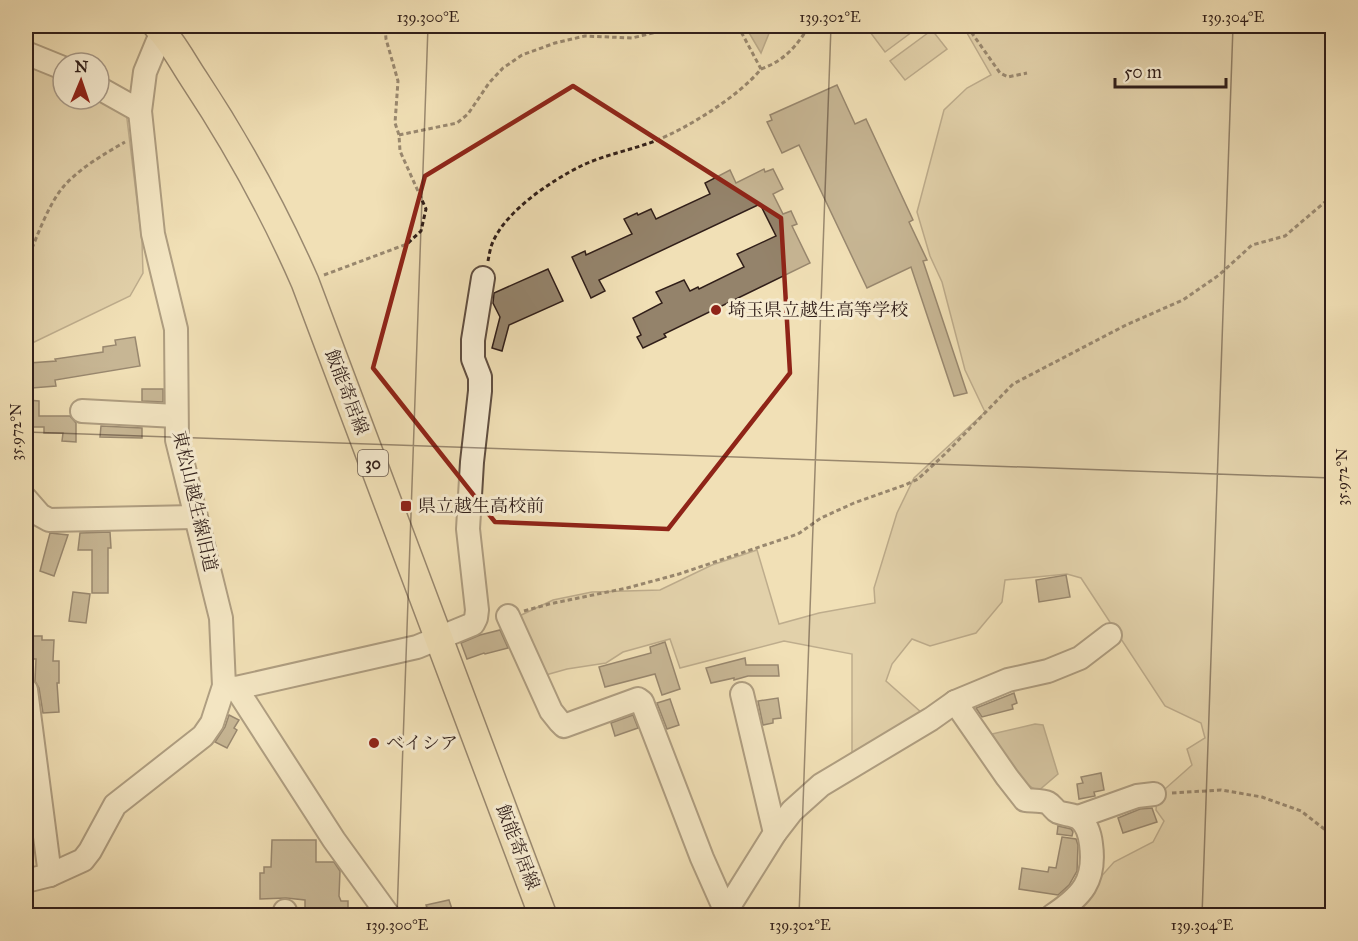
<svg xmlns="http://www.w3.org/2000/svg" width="1358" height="941" font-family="'IM FELL Great Primer','Noto Serif JP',serif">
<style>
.green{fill:#d0bf9b;stroke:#806e5a;stroke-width:1.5}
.water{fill:#af9e81;stroke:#7c6b57;stroke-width:1.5}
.building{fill:#94836b;stroke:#301e19;stroke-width:1.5}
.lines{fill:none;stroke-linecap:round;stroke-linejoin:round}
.minor-casing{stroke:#604e40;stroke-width:26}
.major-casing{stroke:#301e19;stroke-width:30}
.path{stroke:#301e19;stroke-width:3;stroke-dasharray:4.5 3;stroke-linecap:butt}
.minor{stroke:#f6ebd0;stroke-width:22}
.major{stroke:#f1e0b6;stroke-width:27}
.marked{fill:none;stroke:#8f2418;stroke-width:4.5;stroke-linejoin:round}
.ticks{fill:none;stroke:#301e19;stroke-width:1.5;stroke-opacity:0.45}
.poi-dot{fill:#8f2418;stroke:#f6ebd0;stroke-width:2}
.labels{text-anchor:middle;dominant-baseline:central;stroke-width:6;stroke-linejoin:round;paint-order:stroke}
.shield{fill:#f6ebd0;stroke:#6b5c50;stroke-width:1.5}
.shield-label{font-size:16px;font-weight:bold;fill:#301e19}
.poi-label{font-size:18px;fill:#301e19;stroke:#f6ebd0;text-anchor:start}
.street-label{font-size:18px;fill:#301e19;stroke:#f6ebd0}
.neatline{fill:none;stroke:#301e19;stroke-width:2}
.ticks-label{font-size:15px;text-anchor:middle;fill:#301e19}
</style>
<rect width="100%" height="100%" fill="#f1e0b6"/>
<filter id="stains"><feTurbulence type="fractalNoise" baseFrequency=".00333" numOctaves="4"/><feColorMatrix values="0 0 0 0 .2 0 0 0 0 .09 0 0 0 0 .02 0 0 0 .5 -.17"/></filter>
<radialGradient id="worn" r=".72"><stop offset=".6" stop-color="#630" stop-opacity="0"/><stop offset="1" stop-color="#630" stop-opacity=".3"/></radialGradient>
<g class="green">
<polygon points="879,26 920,26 885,52 870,32"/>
<polygon points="963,26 1332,26 1332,915 1073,915 1082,898 1114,862 1153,842 1164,821 1156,810 1157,796 1192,765 1187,749 1205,738 1201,723 1165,706 1081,578 1067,574 1005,580 1002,602 976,633 930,646 912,639 892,664 886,681 923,714 852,756 852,654 784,641 680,668 670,639 623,652 606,663 567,669 535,678 515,618 553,600 592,592 660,590 712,565 757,550 779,624 819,613 875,603 874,588 897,513 914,478 985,412 965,370 942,282 930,256 917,212 944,110 967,88 991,75"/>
<polygon points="932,30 947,49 905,80 890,61"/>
<polygon points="26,61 63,74 63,99 99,99 126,111 142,242 143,273 130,296 26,346"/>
</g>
<g class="water">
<polygon points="745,26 772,26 761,53"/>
<path d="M1035,724l8,1 15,49 -20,17c-23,-11 -34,-37 -46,-57z"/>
</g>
<g class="building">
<polygon points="837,85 855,124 866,119 913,220 909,222 927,260 923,261 967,393 954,396 911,267 867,288 799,145 782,153 767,122 772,120 770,115"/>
<polygon points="764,169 765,172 773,169 783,189 773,194 783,214 791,211 797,224 792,226 810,263 664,334 666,337 643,348 637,337 641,335 633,318 662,303 656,292 684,280 690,291 698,287 699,289 744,267 737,254 776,236 760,204 599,280 605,291 591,298 572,257 585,251 586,255 632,234 624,219 637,213 638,215 651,209 656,219 710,194 705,183 730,170 736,183"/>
<polygon points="548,269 563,301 509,325 502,351 492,348 500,317 493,303 494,293"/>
<polygon points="135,337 140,366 55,380 56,386 32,388 29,363 56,361 55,359 103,352 103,347 116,345 115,340"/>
<polygon points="142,389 163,389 163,402 142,401"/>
<polygon points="26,400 39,401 39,416 70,416 76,423 76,442 62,441 63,433 44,433 44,427 26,427"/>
<polygon points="101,426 142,428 142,438 100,437"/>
<polygon points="110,532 111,548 108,548 108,593 92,593 92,550 78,550 80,533"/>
<polygon points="50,533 68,535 54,576 40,571"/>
<polygon points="1066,575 1070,597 1039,602 1036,580"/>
<polygon points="73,592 90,594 86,623 69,621"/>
<polygon points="500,630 508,648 485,654 484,653 467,659 461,643 480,635"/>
<polygon points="26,636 42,636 42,640 54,640 53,661 59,661 59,683 57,683 59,712 43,713 39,688 35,681 36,659 26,659"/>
<polygon points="665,642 680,689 662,695 655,674 605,687 599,667 651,653 650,647"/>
<polygon points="745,658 746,665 778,665 779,676 748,676 734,680 734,678 711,683 706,668"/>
<polygon points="1014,693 1017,703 1012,705 1013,709 982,717 976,708"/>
<polygon points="778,698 781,718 773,719 773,723 763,725 758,701"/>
<polygon points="670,699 679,725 667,729 657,703"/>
<polygon points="229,715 239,720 234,728 237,730 227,748 215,742 225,727"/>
<polygon points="633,715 638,728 615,736 611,723"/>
<polygon points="1101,773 1104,790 1094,792 1095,796 1079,799 1077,784 1083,783 1081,777"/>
<polygon points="1152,808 1157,822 1123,833 1118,818 1140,809"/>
<polygon points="1058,826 1071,829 1073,832 1072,836 1057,834"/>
<polygon points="1062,837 1076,839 1078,845 1077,871 1069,885 1058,895 1019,889 1022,868 1048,872 1049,867 1056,868"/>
<polygon points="272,840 316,840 316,862 334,862 340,871 339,896 341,901 348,901 348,915 305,915 305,900 286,898 260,899 260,873 264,873 264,867 271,867"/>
<polygon points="449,900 454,915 410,915 409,913 427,907 426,905"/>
</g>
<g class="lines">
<defs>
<g id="minor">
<polyline points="26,53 63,68"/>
<polyline points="99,88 140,111"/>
<polyline points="82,411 176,416"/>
<polyline points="26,499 40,515 49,520 195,517"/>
<polyline points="508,616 551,711 559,721 564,726 638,699 642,702 702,858 726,912"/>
<polyline points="224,686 236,688 417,647 473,624 476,618 477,610 468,529 472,462 480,391 480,377 473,359 473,340 483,278"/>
<polyline points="236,688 334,840 389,916"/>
<polyline points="26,690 50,875"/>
<polyline points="742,694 775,833"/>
<path d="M955,702l52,75 18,23c6,1 17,0 23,3 4,2 6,7 10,9 7,3 16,2 22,7 7,6 10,16 11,25 5,37 -9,52 -39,72"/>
<polyline points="1078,817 1137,796 1154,794"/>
<polyline points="26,881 50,875 83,860 90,851 115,805 203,736 212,723 224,686 221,618 177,440 176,329 153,234 140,111 145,72 162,31"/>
<polyline points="285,916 285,911"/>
<polyline points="723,916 775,833 792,811 821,785 931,719 955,702 1008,680 1048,671 1080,658 1110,635"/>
</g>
<path id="major" d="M157,26c15,15 25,35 37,53 43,65 80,132 111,203l238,634"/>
</defs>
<use href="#minor" class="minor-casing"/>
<use href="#major" class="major-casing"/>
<g class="path">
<polyline points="967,26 1000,73 1008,77 1027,73"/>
<path d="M761,69c23,-8 36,-23 48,-43"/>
<polyline points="399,135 457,123 468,114 489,83 503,68 522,55 555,43 585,36 632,38 657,32 672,26"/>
<path d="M488,261c1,-5 2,-12 4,-17 13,-33 59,-63 89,-78 23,-11 50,-16 74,-25 33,-13 84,-45 106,-72l-23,-43"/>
<path d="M26,262c11,-24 21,-56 38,-76 16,-18 40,-32 61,-44"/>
<polyline points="324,275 407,244 421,231 426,209 400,151 399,135 395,123 398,81 386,39 385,26"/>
<polyline points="524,611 549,604 627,588 679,574 798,534 821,518 854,503 905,485 918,479 945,454 1013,384 1126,325 1183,300 1219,275 1252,245 1285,236 1332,196"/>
<polyline points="1172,793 1221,790 1262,797 1301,811 1332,835"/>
</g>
<use href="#minor" class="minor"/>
<use href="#major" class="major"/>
</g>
<path d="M0 0H1358V941H0ZM573,86l208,132 9,155 -122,156 -173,-7 -122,-154 52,-192z" fill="#f1e0b6" fill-opacity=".55" fill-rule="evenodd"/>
<path class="marked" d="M573,86l208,132 9,155 -122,156 -173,-7 -122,-154 52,-192z"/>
<path class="ticks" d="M26,29v-3M26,432l1306,46M397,916l31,-890M799,916l32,-890M1202,916l31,-890"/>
<g class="poi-dot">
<circle cx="716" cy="310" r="6"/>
<rect x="400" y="500" width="12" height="12" rx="3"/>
<circle cx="374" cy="743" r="6"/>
</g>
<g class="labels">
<rect class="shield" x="358" y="450" width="30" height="26" rx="4.5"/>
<g class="shield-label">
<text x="373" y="463">30</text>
</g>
<g class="poi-label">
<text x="728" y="310">埼玉県立越生高等学校</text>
<text x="418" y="506">県立越生高校前</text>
<text x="386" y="743">ベイシア</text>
</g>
<g class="street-label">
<text transform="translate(347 392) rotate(69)">飯能寄居線</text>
<text transform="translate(195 501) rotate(77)">東松山越生線旧道</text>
<text transform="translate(518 847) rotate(69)">飯能寄居線</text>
</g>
</g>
<rect width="1358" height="941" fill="none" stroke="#f1e0b6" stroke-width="66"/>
<g transform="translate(81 81) rotate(2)"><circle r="28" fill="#f6ebd0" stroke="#a79987" stroke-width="1.5"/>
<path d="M0-4.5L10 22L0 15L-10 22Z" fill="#8f2418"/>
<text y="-9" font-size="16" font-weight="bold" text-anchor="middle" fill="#301e19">N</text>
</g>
<path d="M1115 78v9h111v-9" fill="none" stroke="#301e19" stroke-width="3"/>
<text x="1124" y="78" font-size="18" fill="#301e19" stroke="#f6ebd0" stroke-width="4.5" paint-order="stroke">50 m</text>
<rect x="33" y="33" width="1292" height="875" class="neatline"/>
<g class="ticks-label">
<text x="428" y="22">139.300°E</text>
<text x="830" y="22">139.302°E</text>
<text x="1233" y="22">139.304°E</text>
<text transform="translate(16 432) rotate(-90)" y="5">35.972°N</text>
<text transform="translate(1342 477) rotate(-90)" y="5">35.972°N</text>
<text x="397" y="930">139.300°E</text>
<text x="800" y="930">139.302°E</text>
<text x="1202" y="930">139.304°E</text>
</g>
<rect width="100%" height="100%" filter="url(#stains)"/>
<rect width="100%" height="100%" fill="url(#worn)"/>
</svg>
